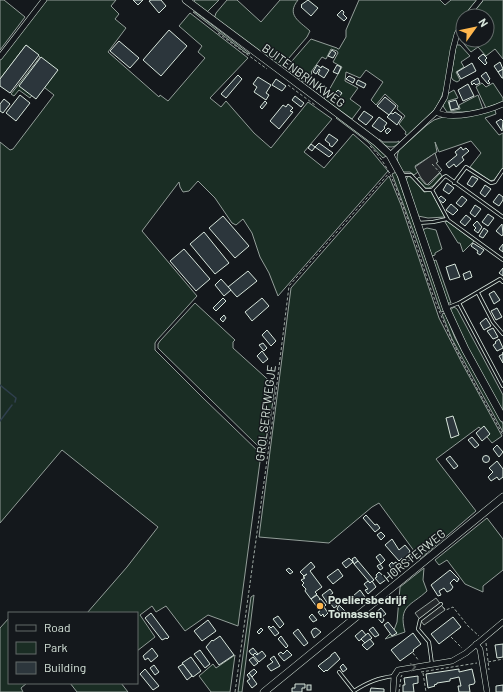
<svg xmlns="http://www.w3.org/2000/svg" width="503" height="692" font-family="Barlow,sans-serif">
<style>
.green{fill:#1a2d24;stroke:#939e99}
.parking{fill:#24282b;stroke:#939e99}
.lines{fill:none;stroke-linecap:round;stroke-linejoin:round}
.stream{stroke:#2f3f4d;stroke-width:1.5}
.building{fill:#2c363c;stroke:#d8e6dc}
.service-casing{stroke:#d8e6dc;stroke-width:4}
.minor-casing{stroke:#d8e6dc;stroke-width:6}
.secondary-casing{stroke:#d8e6dc;stroke-width:8}
.path{stroke:#9da8a2;stroke-width:1;stroke-dasharray:3 2;stroke-linecap:butt}
.service{stroke:#14181c;stroke-width:2.5}
.minor{stroke:#14181c;stroke-width:5}
.secondary{stroke:#14181c;stroke-width:7}
.oneway{stroke:#59605f}
.poi-dot{fill:#ffb74d;stroke:#14181c;stroke-width:1.5}
.labels{text-anchor:middle;dominant-baseline:central;stroke-width:3;stroke-linejoin:round;paint-order:stroke}
.street-label{font-size:12px;fill:#d8e6dc;stroke:#14181c}
.poi-label{font-size:12px;font-weight:bold;fill:#d8e6dc;stroke:#14181c;text-anchor:start}
</style>
<rect width="100%" height="100%" fill="#14181c"/>
<g class="green">
<polygon points="0,0 4,0 25,17 0,50"/>
<polygon points="46,0 116,0 111,6 119,14 115,19 126,28 108,52 159,97 160,95 168,101 205,58 198,52 202,46 179,26 190,13 248,58 210,98 221,107 226,101 254,133 271,148 308,102 332,119 304,152 324,168 353,134 369,148 388,171 278,296 269,273 260,257 252,233 243,219 236,225 232,223 215,198 198,181 189,191 183,192 180,187 179,182 142,231 197,296 157,340 155,343 155,350 203,398 261,454 238,626 208,615 185,631 166,606 156,612 152,606 140,615 155,637 137,651 137,613 87,613 127,567 158,527 62,450 0,523 0,142 10,150 13,149 54,95 40,84 30,98 19,90 14,96 11,94 40,57 26,45 0,79 0,60"/>
<polygon points="195,0 219,0 207,12 193,2"/>
<path d="M227,0h10l24,22 19,-22h18c-12,15 1,21 12,31l-3,6 -25,29h-4l-64,-47 2,-6z"/>
<path d="M359,0h81l5,5 6,-5h26l-12,16h-2c-1,7 -7,15 -8,23 -5,20 -8,56 -21,71 -7,10 -18,18 -26,26l-3,-2 1,-2 -7,-8 6,-8 -8,-7 1,-3 -13,-12 -9,11 -5,-5 12,-18 -17,-12 -6,8 -14,-6 -1,9 13,7 -8,11 11,8 -9,12 -28,-20 18,-32 -9,-5 5,-9 -1,-2 -6,-2 -5,10 -4,-2 -11,15 1,1 -7,10 -19,-15 25,-29 26,9 1,1h1l7,-12v-7z"/>
<polygon points="483,0 503,0 503,59 495,49 486,56 478,47 471,52 458,37 463,26 463,40 487,40 487,16 469,16"/>
<polygon points="193,12 195,12 250,54 246,53"/>
<polygon points="456,45 460,45 470,56 461,62 464,67 456,72 460,80 457,82 453,80 451,77"/>
<polygon points="482,83 486,87 493,83 503,98 503,102 486,108 476,87"/>
<polygon points="454,90 458,98 448,101 451,111 460,109 459,105 478,95 483,109 469,112 447,112 443,106 447,94"/>
<path d="M495,110l1,4 -11,4 14,17 4,-2v35l-9,12 -4,1 -20,-14 11,-14 -10,-12 -32,11 -4,-10 2,10 -22,14 3,6 -4,3 -4,-3h-7c-5,-8 -8,-13 -4,-22l28,-25 7,-5 9,-3 27,-2z"/>
<polygon points="338,117 376,146 386,156 383,158 368,142 336,118"/>
<path d="M379,139l4,3h14l2,-1v2c-7,7 -13,4 -21,-3z"/>
<polygon points="396,172 444,311 441,312 417,241 392,174"/>
<polygon points="440,173 442,176 433,186 429,188 425,188 417,179 419,177 425,184 429,185"/>
<polygon points="389,176 401,205 439,318 463,365 502,436 492,443 479,427 436,459 476,511 420,559 379,503 372,507 329,543 259,537 291,288"/>
<polygon points="408,176 413,178 424,192 431,191 445,217 428,218 418,216 406,180"/>
<polygon points="447,221 474,241 463,252 460,243 458,243 445,222"/>
<polygon points="427,228 436,230 442,249 435,253 435,255 432,256 422,230"/>
<polygon points="436,260 451,303 446,303 433,261"/>
<polygon points="195,303 235,340 233,342 233,348 275,386 266,450 260,448 158,348 158,344 160,341"/>
<polygon points="454,307 457,309 503,395 503,413 463,341 450,310"/>
<polygon points="445,313 455,338 503,424 503,432 452,339 442,314"/>
<polygon points="487,518 503,539 503,570 483,586 483,592 465,584 447,560 439,565 435,560"/>
<path d="M424,568l-1,12 4,11c-16,15 -29,14 -22,41l-20,7 9,-9 3,-8 3,-35z"/>
<polygon points="254,595 242,692 238,692 251,597"/>
<polygon points="9,618 9,683 27,683 21,688 23,692 0,692 0,628"/>
<polygon points="235,655 230,692 211,692 199,676 213,664 216,668"/>
<polygon points="70,683 121,683 128,692 77,692"/>
</g>
<g class="parking">
<polygon points="435,153 438,162 436,163 442,170 427,185 421,178 415,167"/>
<polygon points="436,598 445,610 424,625 415,613"/>
</g>
<g class="lines">
<g class="stream">
<polyline points="0,385 16,398 15,402"/>
<polyline points="0,421 12,405"/>
</g>
</g>
<g class="building">
<polygon points="133,0 143,0 138,5"/>
<polygon points="151,0 161,0 166,6 159,13 149,1"/>
<polygon points="308,0 318,8 311,16 301,7 302,6 301,5"/>
<polygon points="342,10 344,12 343,14 347,18 344,21 337,15"/>
<polygon points="169,30 187,46 161,76 143,60"/>
<polygon points="119,41 139,58 130,68 110,51"/>
<polygon points="26,45 39,55 10,93 0,86 0,79"/>
<polygon points="332,50 336,53 333,58 328,56"/>
<polygon points="483,54 487,58 485,60 487,63 485,65 478,58"/>
<polygon points="41,57 58,70 36,99 19,86"/>
<polygon points="500,62 503,69 498,72 494,66"/>
<polygon points="472,63 476,71 461,79 457,72"/>
<polygon points="317,65 321,68 322,66 329,70 324,78 318,74 320,70 319,69 316,74 313,72"/>
<polygon points="337,65 341,67 338,74 333,72"/>
<polygon points="503,69 503,78 502,78 498,72"/>
<polygon points="486,72 490,79 488,81 490,83 488,84 481,76"/>
<polygon points="238,75 242,79 226,98 221,94"/>
<polygon points="349,76 355,79 353,83 346,79"/>
<polygon points="258,77 271,85 266,93 269,95 266,100 254,92 257,87 253,84"/>
<polygon points="478,78 480,83 476,85 474,83 472,85 471,82"/>
<polygon points="276,79 286,86 282,91 272,85"/>
<polygon points="358,80 366,84 364,88 356,84"/>
<polygon points="468,84 474,96 463,101 458,90"/>
<polygon points="338,90 342,93 339,97 335,93"/>
<polygon points="20,95 30,103 16,121 6,113"/>
<polygon points="295,96 304,103 301,107 292,100"/>
<polygon points="385,97 396,106 389,115 377,106"/>
<polygon points="4,99 10,104 3,113 0,111 0,104"/>
<polygon points="456,100 459,108 451,110 449,102"/>
<polygon points="265,101 267,103 262,109 260,107"/>
<polygon points="288,104 293,108 290,111 293,112 279,129 270,121 283,105 286,107"/>
<polygon points="364,111 373,117 366,125 358,119"/>
<polygon points="395,112 402,117 397,125 387,117 391,113 393,114"/>
<polygon points="379,117 387,123 384,127 385,128 381,132 372,126"/>
<polygon points="501,119 503,121 502,131 496,122"/>
<polygon points="388,128 391,130 387,134 385,131"/>
<polygon points="329,134 338,140 332,147 329,145 330,144 325,140"/>
<polygon points="319,143 333,153 329,157 315,147"/>
<polygon points="311,144 315,147 312,151 308,148"/>
<polygon points="461,147 463,150 466,148 469,151 462,157 464,160 456,167 454,164 449,168 446,164 457,155 455,152"/>
<polygon points="472,176 478,179 472,187 467,184"/>
<polygon points="447,183 454,188 449,194 443,190"/>
<polygon points="485,185 491,189 485,197 480,193"/>
<polygon points="499,194 503,197 503,200 499,206 493,202"/>
<polygon points="441,196 446,200 443,203 438,199"/>
<polygon points="462,196 467,200 461,207 456,203"/>
<polygon points="451,204 458,210 453,215 446,210"/>
<polygon points="475,205 481,209 475,217 470,213"/>
<polygon points="488,214 494,218 488,226 482,222"/>
<polygon points="466,215 471,219 465,226 460,222"/>
<polygon points="223,216 249,246 235,258 209,228"/>
<polygon points="477,221 482,227 478,233 474,230 476,228 473,225"/>
<polygon points="502,224 503,234 502,236 496,231"/>
<polygon points="484,228 488,231 483,238 479,236"/>
<polygon points="204,232 229,263 215,274 190,244"/>
<polygon points="473,243 484,250 480,255 477,253 478,251 471,246"/>
<polygon points="503,244 503,252 499,249"/>
<polygon points="184,249 210,279 196,291 170,261"/>
<polygon points="455,264 460,277 450,280 446,267"/>
<polygon points="503,268 503,276 499,273"/>
<polygon points="248,271 257,281 237,297 228,287"/>
<polygon points="470,271 472,277 465,280 463,274"/>
<polygon points="221,279 231,290 224,296 215,285"/>
<polygon points="494,291 500,300 494,304 489,294"/>
<polygon points="223,298 226,301 216,311 213,308"/>
<polygon points="262,298 269,306 252,321 245,312"/>
<polygon points="497,308 502,317 496,320 491,311"/>
<polygon points="224,315 226,318 223,322 220,319"/>
<polygon points="486,318 491,326 484,330 480,323"/>
<polygon points="493,328 498,337 493,339 487,331"/>
<polygon points="267,330 276,341 271,346 262,335"/>
<polygon points="499,339 503,348 497,351 493,345 496,343 495,342"/>
<polygon points="263,343 267,348 264,351 259,345"/>
<polygon points="262,351 268,359 263,363 257,356"/>
<polygon points="503,352 503,363 499,356 503,354"/>
<polygon points="453,416 459,435 451,438 446,418"/>
<polygon points="484,426 490,434 482,441 476,433"/>
<polygon points="472,437 479,445 475,448 468,440"/>
<polygon points="497,445 503,452 499,457 493,449"/>
<circle cx="486" cy="459" r="3.5"/>
<polygon points="450,456 458,466 454,469 446,459"/>
<polygon points="497,461 503,469 503,477 499,480 497,477 491,481 488,477 493,472 489,468"/>
<polygon points="366,515 375,525 377,524 380,528 375,532 363,518"/>
<polygon points="381,532 385,536 381,540 377,535"/>
<polygon points="392,539 399,550 405,545 410,551 409,553 413,558 406,563 402,558 399,561 385,545"/>
<polygon points="380,554 385,560 381,564 376,557"/>
<polygon points="355,557 358,561 354,564 352,559"/>
<polygon points="349,558 353,562 346,568 342,563"/>
<polygon points="358,561 374,580 370,583 354,564"/>
<polygon points="311,562 315,567 310,571 322,587 315,592 317,594 311,599 305,591 306,589 302,585 304,583 301,580 305,578 303,577 307,574 304,576 300,572"/>
<polygon points="392,562 393,564 396,562 401,568 394,573 389,565"/>
<polygon points="380,564 383,568 380,570 377,566"/>
<polygon points="289,568 293,572 290,574 286,570"/>
<polygon points="338,569 343,576 333,584 327,577"/>
<polygon points="450,570 459,579 457,582 454,579 450,583 453,587 451,590 447,592 444,588 439,591 441,595 438,596 431,585"/>
<polygon points="379,572 387,579 380,584 375,578 377,577 376,575"/>
<polygon points="368,581 370,583 372,581 376,587 368,594 365,590 368,589 364,584"/>
<polygon points="330,589 333,593 329,596 333,600 328,604 322,595"/>
<polygon points="360,590 365,597 358,602 353,596"/>
<polygon points="317,595 320,599 319,599 321,599 326,605 324,607 328,613 324,617 323,614 321,616 318,612 320,611 311,599"/>
<polygon points="333,600 337,606 334,608 330,603"/>
<polygon points="339,605 346,612 342,615 337,609"/>
<polygon points="381,608 386,614 382,617 384,620 382,623 374,614"/>
<polygon points="151,613 169,637 167,639 166,638 162,640 145,618"/>
<polygon points="312,614 317,620 313,622 309,617"/>
<polygon points="278,616 284,624 280,628 273,619"/>
<polygon points="453,617 461,627 439,644 431,634"/>
<polygon points="208,620 216,631 202,641 194,631"/>
<polygon points="388,622 397,633 392,636 384,625"/>
<polygon points="269,626 271,628 273,626 279,633 275,636 268,627"/>
<polygon points="373,627 379,635 375,637 369,630"/>
<polygon points="261,628 263,630 259,634 257,632"/>
<polygon points="316,628 321,632 314,638 311,632 313,629"/>
<polygon points="298,629 308,643 304,646 293,633"/>
<polygon points="362,630 366,635 359,641 355,636"/>
<polygon points="368,633 372,638 365,643 361,639"/>
<polygon points="413,633 421,644 413,650 414,651 400,661 391,650"/>
<polygon points="220,636 234,655 219,665 206,647 212,640 213,641"/>
<polygon points="281,636 288,646 286,648 278,639"/>
<polygon points="370,639 374,644 367,650 362,645"/>
<polygon points="503,644 503,657 497,658 495,645"/>
<polygon points="152,648 158,656 151,662 148,658 145,660 143,656"/>
<polygon points="253,648 258,654 257,655 255,653 253,655 251,654 249,651"/>
<polygon points="200,650 210,664 205,668 194,654"/>
<polygon points="287,650 292,655 284,661 278,654 281,652 283,654"/>
<polygon points="262,651 266,656 259,662 253,655 255,653 257,655"/>
<polygon points="335,652 340,659 327,671 326,670 324,672 318,666 331,656 331,655"/>
<polygon points="274,656 280,666 271,671 267,666 273,662 270,659"/>
<polygon points="191,657 201,671 193,677 182,663"/>
<polygon points="253,657 258,663 254,666 249,660"/>
<polygon points="183,664 192,676 187,680 178,667"/>
<polygon points="343,664 347,669 343,672 340,667"/>
<polygon points="154,665 159,672 155,675 150,668"/>
<polygon points="145,669 159,686 153,690 140,674"/>
<polygon points="254,669 257,672 252,677 249,673"/>
<polygon points="459,669 459,672 472,669 475,682 474,684 469,685 470,692 459,692 458,686 461,686 459,677 450,679 450,681 437,683 437,684 434,685 435,686 428,688 426,674"/>
<polygon points="249,673 257,684 252,688 247,681 250,679 247,675"/>
<polygon points="418,676 418,683 413,684 414,692 403,692 403,685 405,685 404,678"/>
<polygon points="295,684 305,684 305,688 302,688 302,692 292,692 292,688 295,688"/>
<rect x="307" y="685" width="4" height="5"/>
<polygon points="503,685 503,692 496,692 496,686"/>
<polygon points="371,688 384,689 384,692 370,692"/>
</g>
<g class="lines">
<defs>
<g id="service">
<polyline points="402,175 411,175 425,190 432,190"/>
<polyline points="454,183 466,167 491,183 495,182 503,170"/>
<polyline points="503,217 446,176 444,177 432,190 448,220 503,260"/>
<polyline points="418,223 433,222 447,219"/>
<polyline points="478,293 493,322 503,334"/>
<polyline points="459,303 503,386"/>
<polyline points="446,308 459,303 500,279 503,282"/>
<polyline points="432,664 429,642 418,629 420,620 441,604"/>
<path d="M339,672l15,19c14,-9 24,-13 40,-15"/>
</g>
<g id="minor">
<polyline points="467,16 480,0"/>
<polyline points="0,57 44,0"/>
<path d="M436,112c16,9 52,-1 67,-8"/>
<polyline points="390,155 436,112 445,97 453,49 457,34 463,23"/>
<polyline points="476,644 480,649 487,692"/>
<polyline points="393,692 394,676 398,670 452,661 466,653 503,622"/>
</g>
<g id="secondary">
<polyline points="186,0 376,142 390,155 401,175 446,308 465,349 503,418"/>
<polyline points="264,692 503,497"/>
</g>
</defs>
<use href="#service" class="service-casing"/>
<use href="#minor" class="minor-casing"/>
<use href="#secondary" class="secondary-casing"/>
<g class="path">
<polyline points="218,33 267,69"/>
<polyline points="288,85 315,105"/>
<path d="M370,146c17,17 24,36 32,58 14,36 23,73 38,109 17,42 41,82 63,122"/>
<polyline points="432,164 441,174"/>
<polyline points="443,607 446,610 453,607 468,626 479,636"/>
<polyline points="451,637 462,648"/>
<polyline points="486,643 489,670"/>
<polyline points="413,653 419,661"/>
<polyline points="488,662 503,659"/>
<polyline points="421,672 477,663"/>
<polyline points="423,673 426,692"/>
<polyline points="235,692 272,424 289,286 390,172"/>
<polyline points="399,692 401,677 402,675"/>
</g>
<use href="#service" class="service"/>
<use href="#minor" class="minor"/>
<use href="#secondary" class="secondary"/>
</g>
<defs><path id="oneway-chevron" d="M-2-3.5L2.5 0L-2 3.5" fill="none" stroke-width="1.6" stroke-linecap="round" stroke-linejoin="round"/></defs>
<use class="oneway" href="#oneway-chevron" transform="translate(413 667) rotate(-9)"/>
<circle class="poi-dot" cx="320" cy="606" r="4"/>
<g class="labels">
<g class="street-label">
<text transform="translate(304 75) rotate(36)">BUITENBRINKWEG</text>
<text transform="translate(265 413) rotate(-83)">GROLSERFWEGJE</text>
<text transform="translate(414 555) rotate(-39)">HORSTERWEG</text>
</g>
<g class="poi-label">
<text x="328" y="599">Poeliersbedrijf<tspan x="328" dy="14">Tomassen</tspan></text>
</g>
</g>
<rect x="8" y="612" width="130" height="72" fill="#14181c" stroke="#626a69"/>
<rect x="16" y="625" width="20" height="6" fill="#14181c" stroke="#626a69"/>
<text x="44" y="632" font-size="12" fill="#d8e6dc">Road</text>
<rect x="16" y="642" width="20" height="12" fill="#1a2d24" stroke="#626a69"/>
<text x="44" y="652" font-size="12" fill="#d8e6dc">Park</text>
<rect x="16" y="662" width="20" height="12" fill="#2c363c" stroke="#626a69"/>
<text x="44" y="672" font-size="12" fill="#d8e6dc">Building</text>
<g transform="translate(475 28) rotate(57)"><circle r="19" fill="#14181c" stroke="#626a69"/>
<path d="M0-3L7 15L0 10L-7 15Z" fill="#ffb74d"/>
<text y="-6" font-size="11" font-weight="bold" text-anchor="middle" fill="#d8e6dc">N</text>
</g>
</svg>
